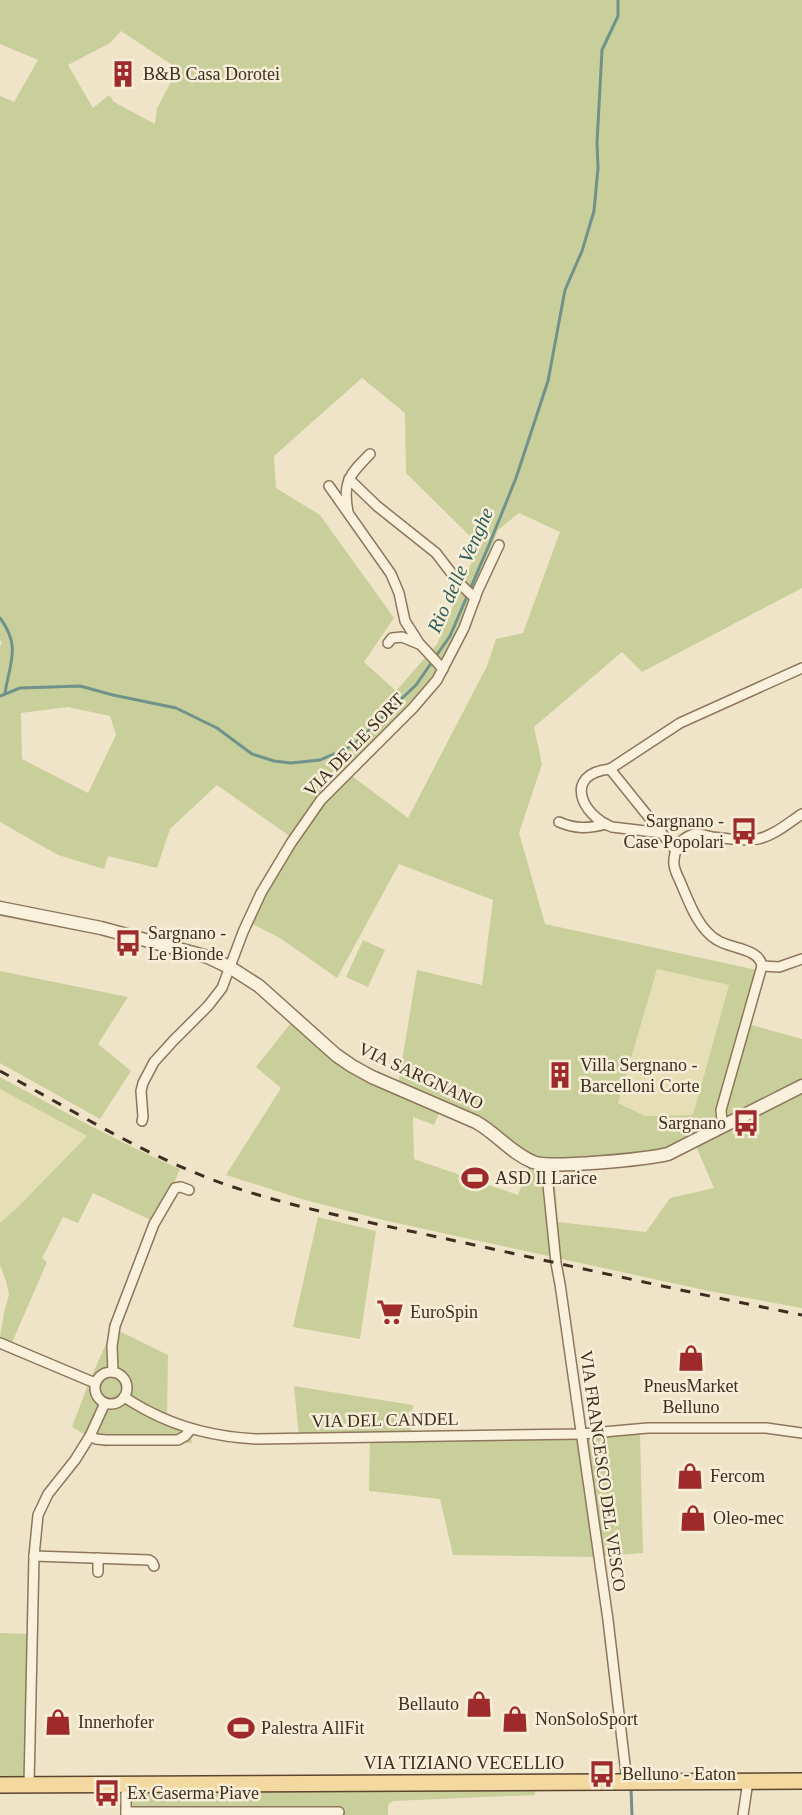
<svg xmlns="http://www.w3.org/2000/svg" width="802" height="1815" font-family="Georgia,serif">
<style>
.farmland{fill:#e6deb5}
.green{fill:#c9cf9b;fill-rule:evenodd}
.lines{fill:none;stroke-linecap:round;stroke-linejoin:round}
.stream{stroke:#6f938a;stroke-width:3}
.minor-casing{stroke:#8d765c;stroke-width:12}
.tertiary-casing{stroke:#8d765c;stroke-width:15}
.primary-casing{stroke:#5b4430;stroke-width:18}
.minor{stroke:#faf1dc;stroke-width:9}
.tertiary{stroke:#faf1dc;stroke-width:12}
.primary{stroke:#f3d9a0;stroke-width:15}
.rail{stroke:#3d2e20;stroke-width:3;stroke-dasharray:10 10;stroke-linecap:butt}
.labels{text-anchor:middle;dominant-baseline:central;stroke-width:5;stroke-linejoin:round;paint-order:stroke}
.poi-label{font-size:18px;fill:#3d2e20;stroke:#f7eed8;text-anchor:start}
.street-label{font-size:18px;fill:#3d2e20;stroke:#f7eed8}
.water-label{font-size:20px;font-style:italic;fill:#2f5d5a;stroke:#f7eed8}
</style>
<rect width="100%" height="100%" fill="#f0e4c8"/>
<g class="farmland">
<polygon points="657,968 729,985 693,1115 645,1116 618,1103"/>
<polygon points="0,1089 87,1136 19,1206 0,1223"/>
</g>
<g class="green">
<path d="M0,0h802v588l-160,84 -20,-20 -88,75 8,37 -23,69 26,91 212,46 -13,53 58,16v269l-93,-17 -326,-71 -78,-20 -79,-25 55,-87 -25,-21 42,-53 39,35 60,42 20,-121 65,15 11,-85 -94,-36 -62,114 -57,-40 -35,-18 46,-83 -74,-52 -47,44 -13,39 -49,-12 -4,13 -46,-14 -58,-33v-175l2,-5 -2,-2v-544l14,6 24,-42 -38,-16zM121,31l57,38 -21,39 -2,16 -41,-22 -5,-7 -16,13 -25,-43 42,-22zM362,378l43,35 1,60 73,72 -42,99 -41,47 -32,-29 30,-44 -74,-103 -44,-27 -2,-32zM519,513l41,19 -37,101 -27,6 -9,27 -79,152 -64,-48 82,-80 27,-44 16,-45 29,-71zM68,707l42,9 6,19 -28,58 -66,-34 -1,-46zM657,969l72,16 -36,130 -48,1 -27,-13zM440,1111l43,18 47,34 -12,32 -104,-36 -1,-42 21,8zM692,1137l22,51 -44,10 -24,34 -88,-10 -4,-55 105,-16z"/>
<polygon points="363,940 385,950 368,987 346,977"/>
<polygon points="0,971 128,997 98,1044 131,1071 100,1119 0,1063"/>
<path d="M0,1077c59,32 118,65 180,92l-23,54 -64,-30 -15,30 -15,-6 -21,41 5,4 -36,83 -11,-8 4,-24 5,-18 -3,-14 -6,-16v-42l19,-17 68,-70 -87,-47z"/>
<polygon points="318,1217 376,1231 360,1339 293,1327"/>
<polygon points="113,1328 168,1355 167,1422 191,1432 192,1443 116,1443 106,1447 72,1427 89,1382"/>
<polygon points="294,1386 413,1405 411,1432 640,1432 643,1553 594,1557 453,1555 440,1499 369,1491 370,1435 299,1437"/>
<polygon points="0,1633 29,1634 28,1789 0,1789"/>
<polygon points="536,1775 535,1795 393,1801 388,1805 388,1815 132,1815 132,1790"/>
</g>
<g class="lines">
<g class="stream">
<path d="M0,618c21,28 10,44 5,75"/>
<polyline points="0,696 20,688 80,686 113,695 176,708 217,728 252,754 274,761 291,763 320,760 352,746 416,685 450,636 489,545 516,478 548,381 565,290 582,251 594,211 598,168 597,143 602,50 618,16 618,0"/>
<polyline points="631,1788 632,1815"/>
</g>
<defs>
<g id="minor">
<polyline points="349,479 377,506 436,553 459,583 475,598"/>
<polyline points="329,486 391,574 399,593 405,621 419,643 443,669"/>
<path d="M348,512c-6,-30 2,-38 22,-58"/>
<polyline points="388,643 392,638 402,637 419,644"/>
<path d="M610,769c-47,5 -29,46 2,58l50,6"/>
<path d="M559,822c16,7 29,7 47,2"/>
<polyline points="676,851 610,769 680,723 802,668"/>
<polyline points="762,966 779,967 802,959"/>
<polyline points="142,1121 143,1117 141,1091 143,1083 154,1062 173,1041 208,1006 222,988 243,932 261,893 291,843 321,800 413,708 437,680 464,628 478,590 499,545"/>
<path d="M725,1125l-3,-4 -1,-11 41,-144c-3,-18 -31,-17 -45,-26 -20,-12 -29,-41 -38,-61 -6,-12 -7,-19 -2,-31 3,-7 10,-12 17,-14 6,-1 12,2 18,3 15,1 32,5 46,2 17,-4 30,-16 44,-25"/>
<polyline points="546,1165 556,1263 560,1284 608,1620 627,1782"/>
<polyline points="0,1343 95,1383"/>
<circle cx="111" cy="1388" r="16"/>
<polyline points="113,1372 112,1346 115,1326 154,1224 175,1188 181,1187 189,1190"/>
<path d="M124,1397c8,5 16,10 24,14 34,18 70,26 108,28l325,-5 67,-6h118l36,5"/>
<polyline points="90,1436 96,1439 106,1440 178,1440 185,1436 191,1429"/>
<polyline points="34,1556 149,1560 152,1562 154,1566"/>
<polyline points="98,1572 98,1558"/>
<polyline points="126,1784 126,1815"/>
<polyline points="29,1785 34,1556 38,1515 48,1494 75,1460 90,1436 105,1403"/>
<polyline points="126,1812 339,1812"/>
<polyline points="743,1815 748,1781"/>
</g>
<path id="tertiary" d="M0,908l101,20 107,29 23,11 28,18 77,69 16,11 20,11 104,45c20,11 35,31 57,40 16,7 114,-3 135,-8l134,-68"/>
<polyline id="primary" points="0,1785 802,1781"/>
</defs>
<use href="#minor" class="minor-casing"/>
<use href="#tertiary" class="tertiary-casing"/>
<use href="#primary" class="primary-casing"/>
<use href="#minor" class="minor"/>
<use href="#tertiary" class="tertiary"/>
<use href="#primary" class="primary"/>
<path class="rail" d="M0,1071c74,40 147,86 227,114 74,25 152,39 229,56 115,25 230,51 346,74"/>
</g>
<defs>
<symbol id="building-bare" viewBox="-9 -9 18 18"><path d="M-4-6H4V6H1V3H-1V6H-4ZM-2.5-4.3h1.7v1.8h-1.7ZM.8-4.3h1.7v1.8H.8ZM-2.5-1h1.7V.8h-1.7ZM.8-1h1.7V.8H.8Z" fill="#9e2a2b" stroke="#f7eed8" stroke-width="2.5" paint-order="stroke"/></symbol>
<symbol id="bus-bare" viewBox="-9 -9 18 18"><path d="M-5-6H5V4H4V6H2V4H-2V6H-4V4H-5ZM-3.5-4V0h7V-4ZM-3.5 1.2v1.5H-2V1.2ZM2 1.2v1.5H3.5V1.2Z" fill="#9e2a2b" stroke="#f7eed8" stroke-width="2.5" paint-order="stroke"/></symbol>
<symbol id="stadium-bare" viewBox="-9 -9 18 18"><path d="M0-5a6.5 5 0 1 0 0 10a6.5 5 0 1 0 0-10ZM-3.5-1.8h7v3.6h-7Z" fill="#9e2a2b" stroke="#f7eed8" stroke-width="2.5" paint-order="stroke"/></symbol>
<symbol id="supermarket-bare" viewBox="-9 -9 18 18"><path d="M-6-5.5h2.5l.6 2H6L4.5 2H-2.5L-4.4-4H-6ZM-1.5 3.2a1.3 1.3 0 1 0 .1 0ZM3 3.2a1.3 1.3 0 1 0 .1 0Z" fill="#9e2a2b" stroke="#f7eed8" stroke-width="2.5" paint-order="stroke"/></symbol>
<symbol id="shop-bare" viewBox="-9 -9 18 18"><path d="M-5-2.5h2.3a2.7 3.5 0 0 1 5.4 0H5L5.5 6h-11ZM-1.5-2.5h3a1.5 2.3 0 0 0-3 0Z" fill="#9e2a2b" stroke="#f7eed8" stroke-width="2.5" paint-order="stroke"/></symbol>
</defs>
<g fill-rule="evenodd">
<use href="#building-bare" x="104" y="55" width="38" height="38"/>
<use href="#bus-bare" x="725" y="812" width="38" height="38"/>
<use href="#bus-bare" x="109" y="924" width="38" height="38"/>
<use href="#building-bare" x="541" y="1056" width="38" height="38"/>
<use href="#bus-bare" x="727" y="1104" width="38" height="38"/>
<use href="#stadium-bare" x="456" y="1159" width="38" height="38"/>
<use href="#supermarket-bare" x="371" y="1293" width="38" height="38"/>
<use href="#shop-bare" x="672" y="1339" width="38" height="38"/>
<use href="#shop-bare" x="671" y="1457" width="38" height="38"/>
<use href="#shop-bare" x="674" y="1499" width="38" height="38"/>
<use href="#shop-bare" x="460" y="1685" width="38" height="38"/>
<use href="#shop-bare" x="496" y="1700" width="38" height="38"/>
<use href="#shop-bare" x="39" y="1703" width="38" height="38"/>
<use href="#stadium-bare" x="222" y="1709" width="38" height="38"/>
<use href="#bus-bare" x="583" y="1755" width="38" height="38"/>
<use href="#bus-bare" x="88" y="1774" width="38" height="38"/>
</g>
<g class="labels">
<g class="poi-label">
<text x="143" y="74">B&amp;B Casa Dorotei</text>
<text x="724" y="821" text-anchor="end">Sargnano -<tspan x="724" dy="21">Case Popolari</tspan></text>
<text x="148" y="933">Sargnano -<tspan x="148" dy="21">Le Bionde</tspan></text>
<text x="580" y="1065">Villa Sergnano -<tspan x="580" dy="21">Barcelloni Corte</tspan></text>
<text x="726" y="1123" text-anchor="end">Sargnano</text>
<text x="495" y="1178">ASD Il Larice</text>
<text x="410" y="1312">EuroSpin</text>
<text x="691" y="1386" text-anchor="middle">PneusMarket<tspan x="691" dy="21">Belluno</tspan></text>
<text x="710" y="1476">Fercom</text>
<text x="713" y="1518">Oleo-mec</text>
<text x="459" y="1704" text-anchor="end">Bellauto</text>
<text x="535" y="1719">NonSoloSport</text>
<text x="78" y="1722">Innerhofer</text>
<text x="261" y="1728">Palestra AllFit</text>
<text x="622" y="1774">Belluno - Eaton</text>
<text x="127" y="1793">Ex Caserma Piave</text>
</g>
<g class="street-label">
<text transform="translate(354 745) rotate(-46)">VIA DE LE SORT</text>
<text transform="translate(421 1076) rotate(25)">VIA SARGNANO</text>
<text transform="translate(385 1420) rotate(-1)">VIA DEL CANDEL</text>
<text transform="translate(603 1471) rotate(82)">VIA FRANCESCO DEL VESCO</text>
<text x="464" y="1763">VIA TIZIANO VECELLIO</text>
</g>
<g class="water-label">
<text transform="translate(460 570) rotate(-66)">Rio delle Venghe</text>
</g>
</g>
</svg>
